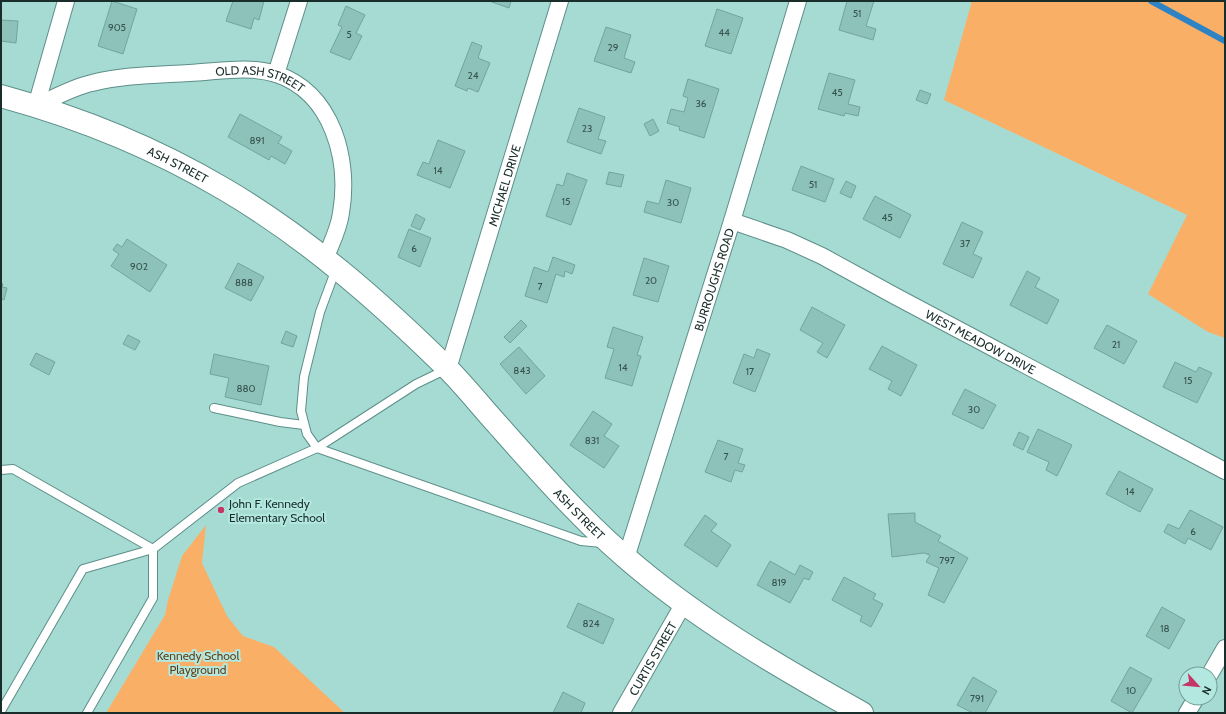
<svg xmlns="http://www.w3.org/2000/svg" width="1226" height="714" font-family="Cabin,sans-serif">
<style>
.green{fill:#f9b066}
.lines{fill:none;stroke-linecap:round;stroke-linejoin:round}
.stream{stroke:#2e83c4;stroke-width:6}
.building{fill:#8dc2bb;stroke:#71a49d}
.lane-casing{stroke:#5c8f88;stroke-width:10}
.street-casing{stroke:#5c8f88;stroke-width:18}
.secondary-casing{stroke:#5c8f88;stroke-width:24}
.lane{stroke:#fff;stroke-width:8}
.street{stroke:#fff;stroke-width:16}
.secondary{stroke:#fff;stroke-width:22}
.poi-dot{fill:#c33665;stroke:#b3e8e1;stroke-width:1.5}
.labels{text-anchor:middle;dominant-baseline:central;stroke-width:4;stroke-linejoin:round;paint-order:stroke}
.number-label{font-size:10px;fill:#36534f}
.street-label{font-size:12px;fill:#192e2b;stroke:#b3e8e1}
.poi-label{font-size:12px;fill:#192e2b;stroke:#b3e8e1;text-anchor:start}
.park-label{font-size:12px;fill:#633e14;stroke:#b3e8e1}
</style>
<rect width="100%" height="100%" fill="#a6dbd4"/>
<g class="green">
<polygon points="972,1 1225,1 1225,338 1208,332 1148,294 1187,215 944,100"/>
<polygon points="206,525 202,563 227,616 243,636 274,647 345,713 106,713 165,615 168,600 182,556"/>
</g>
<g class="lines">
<polyline class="stream" points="1151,1 1225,41"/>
</g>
<g class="building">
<polygon points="112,1 137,9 123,54 98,46"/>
<polygon points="233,1 264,1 259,20 254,18 251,29 226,21"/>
<polygon points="489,1 511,1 509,8"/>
<polygon points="847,1 874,1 866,26 876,29 873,40 839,30"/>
<polygon points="346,6 365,15 356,33 362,36 350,60 330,52 342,27 338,25"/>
<polygon points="717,9 743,18 731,54 705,46"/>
<polygon points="1,20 18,21 16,43 1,41"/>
<polygon points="606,27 631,35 624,58 635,62 631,73 594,61"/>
<polygon points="472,42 482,46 478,58 490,63 478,92 468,88 467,91 455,86"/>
<polygon points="829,73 855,80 848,104 860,107 858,116 845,113 844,116 818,109"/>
<polygon points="688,79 719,89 704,138 679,130 680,127 667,123 671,109 684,112 688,98 683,96"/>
<polygon points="920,90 931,94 927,104 916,100"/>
<polygon points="579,108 605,117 598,139 606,141 601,154 567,142"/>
<polygon points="240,114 282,137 278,143 292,151 285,164 271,156 269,160 228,137"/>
<polygon points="653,119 659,131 650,136 644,124"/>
<polygon points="438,140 465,151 450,188 417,175 423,162 429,164"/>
<polygon points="801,166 834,179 825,202 792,190"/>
<polygon points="609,172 624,175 621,187 606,184"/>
<polygon points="567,173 587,180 571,225 546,216 557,184 563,186"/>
<polygon points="666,180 691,188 681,223 644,212 647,201 659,204"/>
<polygon points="846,181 856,186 851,198 840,193"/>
<polygon points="875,196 911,215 900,238 863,219"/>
<polygon points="416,214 425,219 420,230 411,226"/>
<polygon points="962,222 983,232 973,254 982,258 973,278 943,264"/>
<polygon points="409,229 431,238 420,267 398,257"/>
<polygon points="127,239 167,265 150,292 111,266 119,254 113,250 117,244 122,247"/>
<polygon points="553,257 575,265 572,274 565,271 564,277 556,274 547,303 525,296 534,267 548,272"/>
<polygon points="644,258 669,266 658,302 633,295"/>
<polygon points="238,263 264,277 251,301 225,288"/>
<polygon points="1027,271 1040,278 1035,287 1059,300 1047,324 1010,305"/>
<polygon points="1,283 3,284 2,287 7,288 4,300 1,299"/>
<polygon points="812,307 845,325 827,358 817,352 823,343 800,330"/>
<polygon points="521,320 527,326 510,343 504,337"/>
<polygon points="1107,325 1137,341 1124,364 1094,348"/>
<polygon points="613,327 643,337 637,355 641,356 632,386 605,378 614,349 607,347"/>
<polygon points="286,331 297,336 293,347 281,343"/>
<polygon points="128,335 140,341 135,350 123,344"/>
<polygon points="882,346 917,365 901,396 888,389 892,381 869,369"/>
<polygon points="519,347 545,376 526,394 500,364"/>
<polygon points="757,349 770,354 755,392 733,383 744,354 754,358"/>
<polygon points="36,353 55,362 49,375 30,365"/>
<polygon points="214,354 269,366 261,405 225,397 229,378 210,374"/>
<polygon points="1175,362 1196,372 1199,367 1212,373 1197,403 1163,387"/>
<polygon points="965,389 996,405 983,429 952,414"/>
<polygon points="593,411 612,424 604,436 619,446 604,468 570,445"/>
<polygon points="1038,429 1072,445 1057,476 1046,470 1049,462 1027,452"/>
<polygon points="1019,432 1029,437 1023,450 1013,445"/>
<polygon points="718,440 743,449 738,463 745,465 742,472 735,470 731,482 705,472"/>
<polygon points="1119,471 1153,489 1140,512 1106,494"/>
<polygon points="1190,510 1223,527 1211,550 1188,538 1185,544 1164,532 1168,524 1179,529"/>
<polygon points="915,513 915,522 941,536 938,541 968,558 944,603 928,595 939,568 926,562 930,555 924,553 892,557 888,514"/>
<polygon points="705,515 717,524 711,531 731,545 717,567 684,545"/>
<polygon points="770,561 795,575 800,565 813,572 809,580 804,578 790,603 757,585"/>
<polygon points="844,577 876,594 873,599 883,604 871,627 860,621 862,616 832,600"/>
<polygon points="578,603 614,619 603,644 567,627"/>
<polygon points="1162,607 1185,620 1169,649 1146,636"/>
<polygon points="1130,667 1152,679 1132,713 1111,701"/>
<polygon points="973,677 997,691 985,713 973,713 957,705"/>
<polygon points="563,692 585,703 581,713 553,713"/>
</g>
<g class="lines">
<defs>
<g id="lane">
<polyline points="214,408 280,422 304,425"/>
<polyline points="317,448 581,541 602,543"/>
<polyline points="317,448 307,434 301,411 304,377 320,312 336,269"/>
<polyline points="1,470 13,469 153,549"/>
<polyline points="1,711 83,569 153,549 238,483 317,448 416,384 447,369"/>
<polyline points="87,713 153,598 153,549"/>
</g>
<g id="street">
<polyline points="276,74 299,1"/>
<path id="s1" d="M36,106c18,-8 37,-19 56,-23 32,-8 64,-8 97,-10 28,-1 59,-8 87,1 57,19 74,86 65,139 -2,16 -10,31 -16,46"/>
<polyline points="36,106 66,1"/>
<path id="s2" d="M732,221l55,19 35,16 73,40 330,175"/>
<path id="s3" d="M448,369l112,-368"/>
<path id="s4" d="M626,558l106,-337 66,-220"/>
<polyline points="1210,674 1225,648"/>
<path id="s5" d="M621,713l63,-110"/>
<polyline points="1187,713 1196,698"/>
</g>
<g id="secondary">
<path id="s6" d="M1,96c77,21 154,52 223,93 82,48 155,112 223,179 17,17 33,37 50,56 40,45 81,92 127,132 71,62 155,111 238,157"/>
</g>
</defs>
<use href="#lane" class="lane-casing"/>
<use href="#street" class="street-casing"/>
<use href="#secondary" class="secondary-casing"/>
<use href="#lane" class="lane"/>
<use href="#street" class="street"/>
<use href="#secondary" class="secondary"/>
</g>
<circle class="poi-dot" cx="221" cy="510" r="4"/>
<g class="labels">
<g class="number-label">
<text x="857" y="13">51</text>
<text x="117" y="27">905</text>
<text x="724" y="32">44</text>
<text x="349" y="34">5</text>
<text x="613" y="47">29</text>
<text x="473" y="75">24</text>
<text x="837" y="92">45</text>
<text x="701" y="103">36</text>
<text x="587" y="128">23</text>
<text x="257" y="140">891</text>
<text x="438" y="170">14</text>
<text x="813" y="184">51</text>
<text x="566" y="201">15</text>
<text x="673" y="202">30</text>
<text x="887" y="217">45</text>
<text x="965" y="243">37</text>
<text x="414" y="248">6</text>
<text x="139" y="266">902</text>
<text x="651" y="280">20</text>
<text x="244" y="282">888</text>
<text x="540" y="286">7</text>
<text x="1116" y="344">21</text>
<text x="623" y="367">14</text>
<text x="522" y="370">843</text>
<text x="750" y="371">17</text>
<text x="1188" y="380">15</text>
<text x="246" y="388">880</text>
<text x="974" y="409">30</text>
<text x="592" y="440">831</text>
<text x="726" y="456">7</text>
<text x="1130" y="491">14</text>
<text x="1193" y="531">6</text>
<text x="947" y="560">797</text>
<text x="779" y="582">819</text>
<text x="591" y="623">824</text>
<text x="1165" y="628">18</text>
<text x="1131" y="690">10</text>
<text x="977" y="698">791</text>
</g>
<g class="street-label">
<text stroke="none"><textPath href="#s1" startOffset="231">OLD ASH STREET</textPath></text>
<text stroke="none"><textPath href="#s6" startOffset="190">ASH STREET</textPath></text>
<text stroke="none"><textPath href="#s3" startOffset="192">MICHAEL DRIVE</textPath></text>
<text stroke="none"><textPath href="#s4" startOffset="292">BURROUGHS ROAD</textPath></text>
<text stroke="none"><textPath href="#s2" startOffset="277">WEST MEADOW DRIVE</textPath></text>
<text stroke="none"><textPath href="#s6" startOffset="726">ASH STREET</textPath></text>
<text stroke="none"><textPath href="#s5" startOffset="63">CURTIS STREET</textPath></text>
</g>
<g class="poi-label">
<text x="229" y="503">John F. Kennedy<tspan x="229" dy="14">Elementary School</tspan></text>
</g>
<g class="park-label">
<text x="198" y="655">Kennedy School<tspan x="198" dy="14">Playground</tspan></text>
</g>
</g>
<rect width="1226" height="714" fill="none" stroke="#192e2b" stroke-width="4"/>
<g transform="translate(1198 686) rotate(117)"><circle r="19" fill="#b3e8e1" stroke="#759e98"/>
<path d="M0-3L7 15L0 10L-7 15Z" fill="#c33665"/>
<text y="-6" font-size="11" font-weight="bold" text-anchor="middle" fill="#192e2b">N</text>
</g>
</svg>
